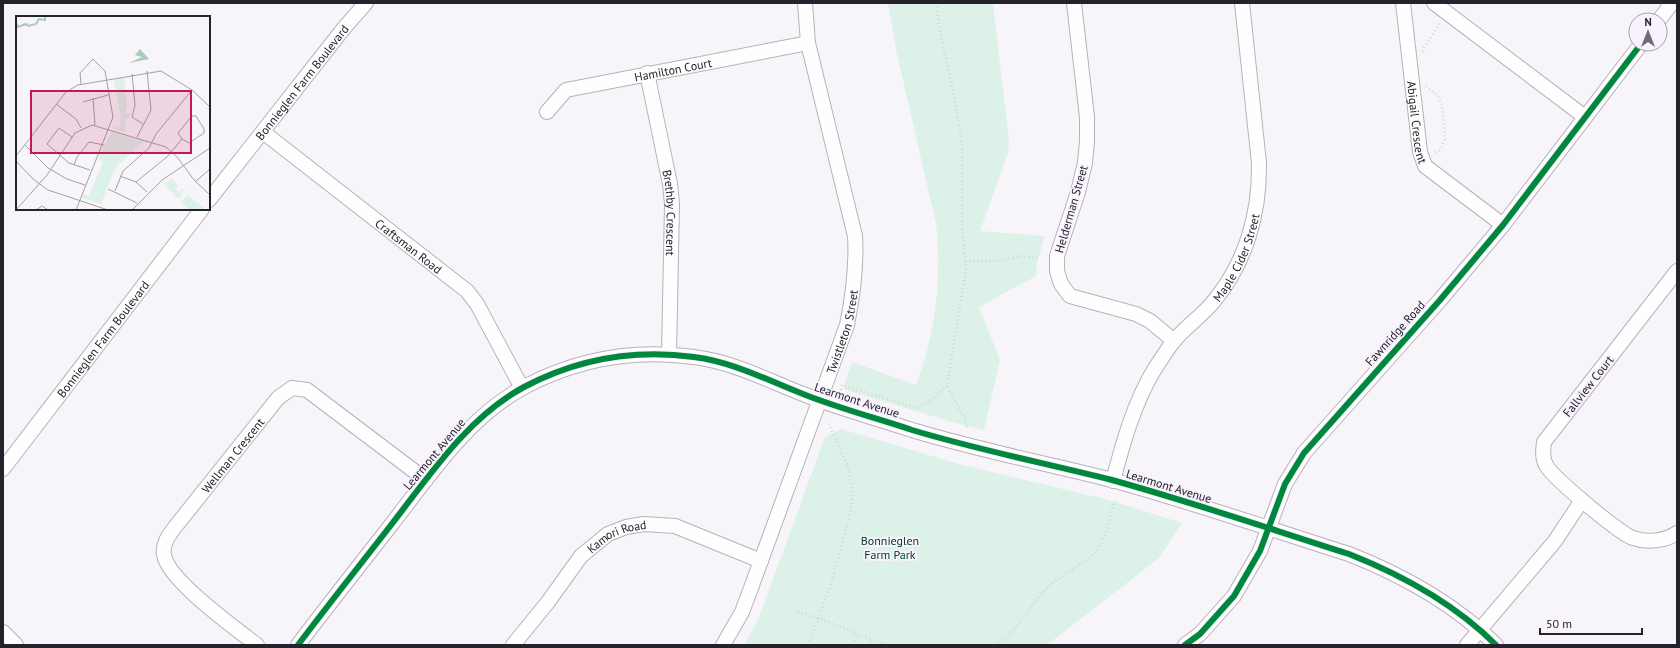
<svg xmlns="http://www.w3.org/2000/svg" width="1680" height="648" font-family="'PT Sans',sans-serif">
<style>
.green{fill:#dcf1e8}
.lines{fill:none;stroke-linecap:round;stroke-linejoin:round}
.minor-casing{stroke:#b6b2ba;stroke-width:16}
.path{stroke:#d5d4d7;stroke-width:2.5;stroke-dasharray:1 3;stroke-linecap:butt}
.minor{stroke:#fefefe;stroke-width:14}
.cycleway-casing{stroke:#f7f2fd;stroke-width:8}
.cycleway{stroke:#00873e;stroke-width:6}
.labels{text-anchor:middle;dominant-baseline:central;stroke-width:4;stroke-linejoin:round;paint-order:stroke}
.street-label{font-size:12px;fill:#26222b;stroke:#f7f2fd}
.park-label{font-size:12px;fill:#02412c;stroke:#f7f2fd}
.inset-river{fill:none;stroke:#aacabc;stroke-width:2}
.inset-road{fill:none;stroke:#a3a1a7;stroke-width:1}
.view{fill:#c2185b;fill-opacity:0.15;stroke:#c2185b;stroke-width:2}
.inset-edge{fill:none;stroke:#26222b;stroke-width:2}
</style>
<rect width="100%" height="100%" fill="#f7f5fa"/>
<g class="green">
<path d="M888,3h105l16,138 -1,12 -28,78 65,5 -8,26 -1,14 -57,31 21,53 -16,70 -32,-8 -107,-32 -1,-4 8,-24 64,23c20,-54 26,-104 20,-161l-39,-170z"/>
<polygon points="841,429 959,464 1109,500 1182,523 1159,558 1047,645 744,645 758,620 825,437"/>
</g>
<g class="lines">
<defs>
<g id="minor">
<polyline points="1074,3 1087,117 1087,141 1085,163 1078,192 1057,256 1057,271 1061,284 1070,296 1136,314 1150,321 1174,341"/>
<path id="s1" d="M1403,3l17,149 5,14 78,59"/>
<polyline points="1434,3 1585,117"/>
<polyline points="1659,20 1672,3"/>
<path id="s2" d="M647,73l23,111 2,20 -3,151"/>
<path id="s3" d="M547,112l19,-22 242,-47"/>
<path id="s4" d="M263,132l204,159 10,13 45,84"/>
<path id="s5" d="M209,200l135,-172 22,-25"/>
<path d="M1677,271l-133,171c-1,8 -2,16 2,23 6,12 75,70 87,73 14,5 32,3 44,-5"/>
<path id="s6" d="M3,469l199,-260"/>
<path id="s7" d="M1113,481c10,-38 21,-78 41,-111 6,-9 12,-19 19,-28 12,-15 29,-26 41,-41 32,-39 46,-88 45,-138l-17,-160"/>
<polyline points="3,632 16,645"/>
<path id="s8" d="M257,645c-22,-17 -89,-65 -93,-90 -2,-11 5,-20 11,-28l103,-129 14,-10 15,2 119,90"/>
<path d="M298,645c30,-40 62,-80 93,-120 39,-50 76,-107 133,-138 53,-28 111,-38 170,-30 39,5 73,23 109,37 35,14 73,24 109,36 66,20 133,33 200,50 80,22 158,49 237,74 53,21 106,50 147,91"/>
<path id="s9" d="M513,645l35,-43 33,-46 27,-22 18,-7 18,-3 31,2 86,35"/>
<path id="s10" d="M723,645l19,-33 9,-24 96,-263c6,-30 10,-58 8,-89l-47,-193 -3,-40"/>
<polyline points="1185,645 1200,634 1234,596 1260,551 1285,484 1304,453 1440,300 1503,225 1641,44"/>
<polyline points="1467,645 1555,541 1582,500"/>
</g>
</defs>
<use href="#minor" class="minor-casing"/>
<g class="path">
<polyline points="936,3 940,33 955,99 962,143 962,227 966,268 947,386 965,419 967,428"/>
<polyline points="1423,52 1424,48 1440,23"/>
<polyline points="1426,86 1438,96 1442,105 1445,138 1440,150 1434,153"/>
<polyline points="965,261 996,261 1021,256 1039,258"/>
<polyline points="841,390 842,385 917,408 932,400 947,386"/>
<polyline points="798,612 818,618 886,645"/>
<polyline points="808,645 830,587 850,515 853,494 848,467 829,424"/>
<polyline points="854,645 858,634"/>
<polyline points="868,645 871,639"/>
<path d="M996,645c22,-14 34,-41 53,-59 13,-12 40,-24 49,-37 9,-14 12,-33 17,-49"/>
</g>
<use href="#minor" class="minor"/>
<defs>
<g id="cycleway">
<path d="M298,645c30,-40 62,-80 93,-120 39,-50 76,-107 133,-138 53,-28 111,-38 170,-30 39,5 73,23 109,37 35,14 73,24 109,36 66,20 133,33 200,50 80,22 158,49 237,74 53,21 106,50 147,91"/>
<polyline points="1185,645 1200,634 1234,596 1260,551 1285,484 1304,453 1440,300 1503,225 1641,44"/>
</g>
</defs>
<use href="#cycleway" class="cycleway-casing"/>
<use href="#cycleway" class="cycleway"/>
</g>
<g class="labels">
<g class="street-label">
<text stroke="none"><textPath href="#s3" startOffset="138">Hamilton Court</textPath></text>
<text stroke="none"><textPath href="#s5" startOffset="150">Bonnieglen Farm Boulevard</textPath></text>
<text stroke="none"><textPath href="#s1" startOffset="120">Abigail Crescent</textPath></text>
<text transform="translate(1071 209) rotate(-74)">Helderman Street</text>
<text stroke="none"><textPath href="#s2" startOffset="142">Brethby Crescent</textPath></text>
<text stroke="none"><textPath href="#s4" startOffset="185">Craftsman Road</textPath></text>
<text stroke="none"><textPath href="#s7" startOffset="260">Maple Cider Street</textPath></text>
<text stroke="none"><textPath href="#s10" startOffset="336">Twistleton Street</textPath></text>
<text transform="translate(1395 333) rotate(-48)">Fawnridge Road</text>
<text stroke="none"><textPath href="#s6" startOffset="164">Bonnieglen Farm Boulevard</textPath></text>
<text transform="translate(1588 386) rotate(-52)">Fallview Court</text>
<text transform="translate(857 400) rotate(18)">Learmont Avenue</text>
<text transform="translate(434 454) rotate(-50)">Learmont Avenue</text>
<text stroke="none"><textPath href="#s8" startOffset="254">Wellman Crescent</textPath></text>
<text transform="translate(1169 486) rotate(17)">Learmont Avenue</text>
<text stroke="none"><textPath href="#s9" startOffset="154">Kamori Road</textPath></text>
</g>
<g class="park-label">
<text x="890" y="540">Bonnieglen<tspan x="890" dy="14">Farm Park</tspan></text>
</g>
</g>
<g transform="translate(16 16)">
<rect width="194" height="194" fill="#f7f5fa"/>
<path d="M108,61l3,28 -2,8 6,1 -6,7v11l-13,-4 1,-2 6,2 2,-10 -7,-39zM95,116l33,9 -29,27 -14,36 -19,-6 1,-4 6,2 14,-34 -5,-4zM156,162l6,9 -2,1 2,4 8,-5 -6,7 1,4 -5,-1 -12,-13zM172,179l16,13 -2,2h-12l-9,-7z" fill="#dcf1e8"/>
<path d="M124,33l9,10 -20,4 13,-6 -7,-2z" fill="#aacabc"/>
<path class="inset-river" d="M0,7l2,4 8,-3 2,2 8,-2 3,-5 6,1v-4"/>
<path class="inset-road" d="M116,58l3,31 -3,12 11,7M77,82l2,27M67,86l25,-7M40,88l20,15 5,9M56,121l-13,-9 -12,16 22,19 21,7M121,121l14,-27 -4,-39M9,129l23,23 19,11 18,6M0,140l50,-64 12,-7 83,-14 31,19 18,17M0,145l17,18 15,11 60,20M58,149l3,-8 12,-15 15,3M104,160l16,6 11,10M120,166l32,-26 14,-17 7,4 15,-10v-4l-8,-13h-4l-14,17 4,6M179,166l15,-13M92,173l29,14M99,175l8,-20 26,-23 7,-14 36,-44M0,194l31,-35 28,-42 17,-8 74,22 12,11 16,22 16,15M20,194l6,-4 6,4M60,194l37,-93 -8,-46 -12,-12 -13,14 1,11M116,194l30,-30 48,-32"/>
<path class="view" d="M15,75h160v62h-160z"/>
<rect width="194" height="194" class="inset-edge"/>
</g>
<rect width="1680" height="648" fill="none" stroke="#26222b" stroke-width="8"/>
<g transform="translate(1648 32)"><circle r="19" fill="#f7f2fd" stroke="#a39fa9"/>
<path d="M0-3L7 15L0 10L-7 15Z" fill="#6f6c73"/>
<text y="-6" font-size="11" font-weight="bold" text-anchor="middle" fill="#26222b">N</text>
</g>
<path d="M1540 628v6h102v-6" fill="none" stroke="#26222b" stroke-width="2"/>
<text x="1546" y="628" font-size="12" fill="#26222b" stroke="#f7f2fd" stroke-width="3" paint-order="stroke">50 m</text>
</svg>
